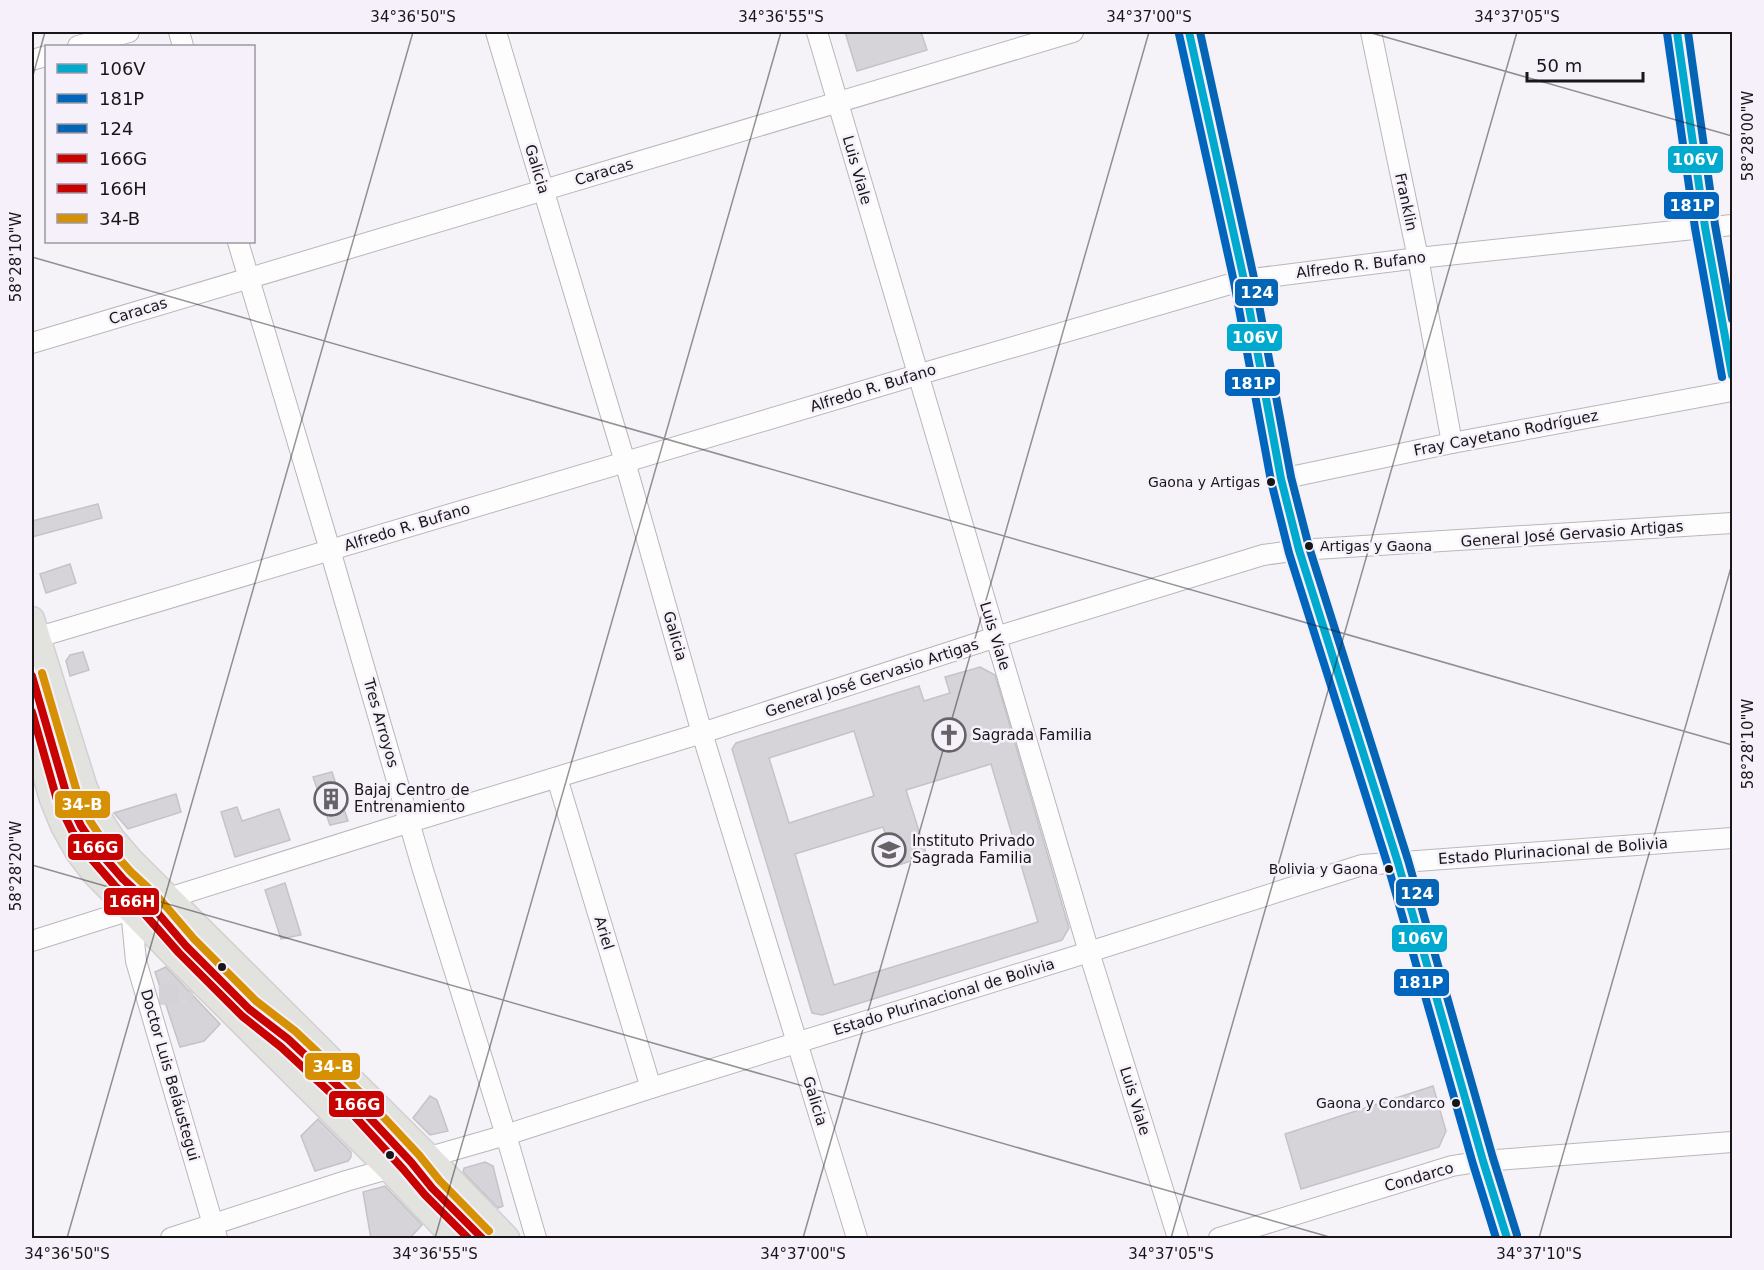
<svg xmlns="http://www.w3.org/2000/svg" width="1764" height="1270" font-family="'DejaVu Sans',sans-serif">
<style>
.building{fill:#d7d4d9;stroke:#c6c3c8;stroke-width:1.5;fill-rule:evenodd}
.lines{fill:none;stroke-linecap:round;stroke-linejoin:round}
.minor-tunnel{stroke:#d4d1d7;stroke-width:20;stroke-dasharray:20 10;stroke-linecap:butt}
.minor-casing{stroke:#b9b7bb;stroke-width:22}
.major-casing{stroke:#d1d0d3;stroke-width:27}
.minor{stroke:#fefdfe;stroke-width:20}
.major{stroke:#e2e3de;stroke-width:24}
.bus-1-casing{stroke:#f6f0fa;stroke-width:12}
.bus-2-casing{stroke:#f6f0fa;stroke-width:12}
.bus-3-casing{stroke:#f6f0fa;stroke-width:12}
.bus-4-casing{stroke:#f6f0fa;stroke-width:12}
.bus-5-casing{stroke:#f6f0fa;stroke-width:12}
.bus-6-casing{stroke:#f6f0fa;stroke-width:12}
.bus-1{stroke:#00a9ce;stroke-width:8}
.bus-2{stroke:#0065bd;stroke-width:8}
.bus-3{stroke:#0465b4;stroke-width:8}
.bus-4{stroke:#c70201;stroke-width:8}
.bus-5{stroke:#c70201;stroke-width:8}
.bus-6{stroke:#d69004;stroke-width:8}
.ticks{fill:none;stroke:#181619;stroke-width:1.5;stroke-opacity:0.45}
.bus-dot{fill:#181619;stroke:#f6f0fa;stroke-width:2}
.labels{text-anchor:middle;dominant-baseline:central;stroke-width:5;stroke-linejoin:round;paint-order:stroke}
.bus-label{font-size:14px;fill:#181619;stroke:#f6f0fa;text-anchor:end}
.street-label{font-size:15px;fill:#181619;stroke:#f6f0fa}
.poi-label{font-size:15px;fill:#181619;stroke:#f6f0fa;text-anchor:start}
.line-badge{stroke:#f6f0fa;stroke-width:2}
.badge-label{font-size:16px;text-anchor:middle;font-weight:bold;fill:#fff}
.neatline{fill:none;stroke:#181619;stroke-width:2}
.ticks-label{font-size:15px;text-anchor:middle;fill:#181619}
</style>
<rect width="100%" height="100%" fill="#f5f2f8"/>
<g class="building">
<polygon points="845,32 921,32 927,50 857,71"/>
<polygon points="98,504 102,518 32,537 32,521"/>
<polygon points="70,564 76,583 46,593 40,574"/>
<polygon points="83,652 89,670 70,676 66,661 70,655"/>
<path d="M980,667l15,8 74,253 -7,12 -240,75 -10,-2 -80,-264 4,-6 183,-57 5,15 26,-8 -5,-16zM854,731l20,65 -85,27 -20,-65zM991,764l47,158 -204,63 -39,-131 88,-27 12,39 32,-10 -21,-66z"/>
<polygon points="332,772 348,821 330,825 313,777"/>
<polygon points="176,794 181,812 128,829 114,813"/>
<polygon points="237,807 242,821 279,809 290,840 235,857 221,812"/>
<polygon points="285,883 301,935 281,939 265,890"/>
<polygon points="166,967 220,1024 204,1041 180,1047 155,972"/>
<polygon points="1433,1086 1446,1131 1439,1147 1301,1189 1285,1134"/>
<polygon points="430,1096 437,1100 448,1131 430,1135 413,1118"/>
<polygon points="318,1119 351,1152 351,1157 348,1161 315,1171 301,1136"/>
<polygon points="485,1162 493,1166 503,1206 498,1208 463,1172 464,1168"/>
<polygon points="385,1186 422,1225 409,1239 371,1239 363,1192"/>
</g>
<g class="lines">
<polyline class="minor-tunnel" points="159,995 193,994"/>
<defs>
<g id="minor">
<polyline points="179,32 183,46"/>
<polyline points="496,32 625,462 702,733 857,1238"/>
<polyline points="817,32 1089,952 1178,1238"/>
<polyline points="1371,32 1418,258 1452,443"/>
<polyline points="1677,32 1705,227 1732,375"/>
<polyline points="78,46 129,32"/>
<polyline points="32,60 46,56"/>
<polyline points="238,242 330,550 423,870 506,1135 536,1238"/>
<polyline points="32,343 1073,32"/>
<polyline points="1281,479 1452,443 1732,391"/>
<polyline points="32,639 917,375 1244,280 1418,258 1732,225"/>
<polyline points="32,676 67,796 81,826 96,848 123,879 150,904 186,946 249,1009 288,1039 354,1101 411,1162 432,1188 482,1238"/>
<polyline points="557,778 651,1088"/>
<polyline points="131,910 136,961 217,1238"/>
<polyline points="32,941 410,822 702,733 996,637 1263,555 1299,550 1732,523"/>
<polyline points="171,1238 346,1181 506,1135 651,1088 1089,952 1362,865 1732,838"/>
<polyline points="1219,1238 1452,1166 1483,1161 1732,1142"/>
</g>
<g id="major">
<polyline points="1189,32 1244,280 1281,479 1299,550 1398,863 1483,1161 1507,1238"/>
<polyline points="32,619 85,788 98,816 113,839 132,861 429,1157 507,1238"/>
<polyline points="32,729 52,799 63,826 77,851 93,872 177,958 389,1169 454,1238"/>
</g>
</defs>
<use href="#minor" class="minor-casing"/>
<use href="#major" class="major-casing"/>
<use href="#minor" class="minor"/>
<use href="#major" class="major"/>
<defs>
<g id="bus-1">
<polyline points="1189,32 1244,280 1281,479 1299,550 1398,863 1483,1161 1507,1238"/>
<polyline points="1677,32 1705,227 1732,375"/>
</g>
<g id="bus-2">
<polyline points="1667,33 1695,228 1722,377"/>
<polyline points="1179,34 1234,282 1271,481 1289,553 1388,866 1473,1164 1496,1238"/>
</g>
<g id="bus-3">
<polyline points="1200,32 1254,278 1291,477 1309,547 1408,860 1493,1158 1517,1235"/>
<polyline points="1688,32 1715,225 1732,319"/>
</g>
<polyline id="bus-4" points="32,676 67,796 81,826 96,848 123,879 150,904 186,946 249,1009 288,1039 354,1101 411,1162 432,1188 482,1238"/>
<polyline id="bus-5" points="32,712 57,800 72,831 88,855 115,886 142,911 179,953 242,1016 281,1047 347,1108 403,1169 425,1195 468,1238"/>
<polyline id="bus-6" points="42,673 77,792 90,821 104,842 131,872 158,897 194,939 256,1001 295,1031 362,1094 419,1155 440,1181 489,1231"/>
</defs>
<use href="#bus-1" class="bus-1-casing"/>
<use href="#bus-2" class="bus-2-casing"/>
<use href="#bus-3" class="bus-3-casing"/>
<use href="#bus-4" class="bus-4-casing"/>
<use href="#bus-5" class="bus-5-casing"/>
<use href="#bus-6" class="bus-6-casing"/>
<use href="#bus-1" class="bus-1"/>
<use href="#bus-2" class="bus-2"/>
<use href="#bus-3" class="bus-3"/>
<use href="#bus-4" class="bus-4"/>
<use href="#bus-5" class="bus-5"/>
<use href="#bus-6" class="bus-6"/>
</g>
<path class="ticks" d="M1368,32l364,104M32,79l13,-47M32,257l1700,488M32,865l1301,373M67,1238l346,-1206M435,1238l346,-1206M803,1238l346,-1206M1171,1238l346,-1206M1539,1238l193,-674"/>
<defs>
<symbol id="church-ring" viewBox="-11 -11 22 22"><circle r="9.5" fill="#f6f0fa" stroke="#656367" stroke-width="1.5"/><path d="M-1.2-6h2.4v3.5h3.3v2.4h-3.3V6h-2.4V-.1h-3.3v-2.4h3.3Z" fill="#656367"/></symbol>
<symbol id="building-ring" viewBox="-11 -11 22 22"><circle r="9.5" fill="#f6f0fa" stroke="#656367" stroke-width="1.5"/><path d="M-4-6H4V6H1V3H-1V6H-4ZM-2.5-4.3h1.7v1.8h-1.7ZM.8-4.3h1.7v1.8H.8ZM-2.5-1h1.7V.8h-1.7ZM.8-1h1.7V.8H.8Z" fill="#656367"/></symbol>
<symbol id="school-ring" viewBox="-11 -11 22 22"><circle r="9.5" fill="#f6f0fa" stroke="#656367" stroke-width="1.5"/><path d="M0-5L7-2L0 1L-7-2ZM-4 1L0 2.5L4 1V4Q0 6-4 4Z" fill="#656367"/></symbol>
</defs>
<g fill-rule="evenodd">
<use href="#church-ring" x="930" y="716" width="38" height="38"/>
<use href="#building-ring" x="312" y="780" width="38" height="38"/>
<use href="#school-ring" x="870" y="831" width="38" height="38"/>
</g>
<g class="bus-dot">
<circle cx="1271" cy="482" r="5"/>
<circle cx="1309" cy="546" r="5"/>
<circle cx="1389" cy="869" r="5"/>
<circle cx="222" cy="967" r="5"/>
<circle cx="1456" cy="1103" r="5"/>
<circle cx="390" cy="1155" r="5"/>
</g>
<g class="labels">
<g class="bus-label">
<text x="1260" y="482">Gaona y Artigas</text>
<text x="1320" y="546" text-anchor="start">Artigas y Gaona</text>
<text x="1378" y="869">Bolivia y Gaona</text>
<text x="1445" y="1103">Gaona y Condarco</text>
</g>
<g class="street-label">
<text transform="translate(537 169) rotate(73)">Galicia</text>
<text transform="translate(857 170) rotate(74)">Luis Viale</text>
<text transform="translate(604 172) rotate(-17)">Caracas</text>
<text transform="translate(1406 202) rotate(78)">Franklin</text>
<text transform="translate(1361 265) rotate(-7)">Alfredo R. Bufano</text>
<text transform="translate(138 311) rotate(-17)">Caracas</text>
<text transform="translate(873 388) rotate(-17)">Alfredo R. Bufano</text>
<text transform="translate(1506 433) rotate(-11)">Fray Cayetano Rodríguez</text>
<text transform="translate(407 527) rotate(-17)">Alfredo R. Bufano</text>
<text transform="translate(1572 534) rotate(-4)">General José Gervasio Artigas</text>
<text transform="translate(675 636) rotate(74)">Galicia</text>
<text transform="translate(995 636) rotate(73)">Luis Viale</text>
<text transform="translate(872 678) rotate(-18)">General José Gervasio Artigas</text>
<text transform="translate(381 723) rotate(74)">Tres Arroyos</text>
<text transform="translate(1553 851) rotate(-4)">Estado Plurinacional de Bolivia</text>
<text transform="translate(604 933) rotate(73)">Ariel</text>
<text transform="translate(944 997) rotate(-17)">Estado Plurinacional de Bolivia</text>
<text transform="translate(170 1075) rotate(74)">Doctor Luis Beláustegui</text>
<text transform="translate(815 1101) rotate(73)">Galicia</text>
<text transform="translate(1135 1101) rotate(73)">Luis Viale</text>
<text transform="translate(1419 1177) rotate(-16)">Condarco</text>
</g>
<g class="poi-label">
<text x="972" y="735">Sagrada Familia</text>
<text x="354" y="790">Bajaj Centro de<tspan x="354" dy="17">Entrenamiento</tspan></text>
<text x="912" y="841">Instituto Privado<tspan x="912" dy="17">Sagrada Familia</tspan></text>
</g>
</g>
<g class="line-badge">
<rect x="1667" y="145" width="57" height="29" rx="6" fill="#00a9ce"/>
<rect x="1663" y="191" width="57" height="29" rx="6" fill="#0065bd"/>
<rect x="1234" y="278" width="45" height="29" rx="6" fill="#0465b4"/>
<rect x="1226" y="323" width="57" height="29" rx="6" fill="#00a9ce"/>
<rect x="1224" y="368" width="57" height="29" rx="6" fill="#0065bd"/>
<rect x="54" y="790" width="57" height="29" rx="6" fill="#d69004"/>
<rect x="67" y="833" width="57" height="28" rx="6" fill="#c70201"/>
<rect x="1395" y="878" width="45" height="29" rx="6" fill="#0465b4"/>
<rect x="103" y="887" width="57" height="29" rx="6" fill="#c70201"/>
<rect x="1391" y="924" width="57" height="29" rx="6" fill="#00a9ce"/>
<rect x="1393" y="968" width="57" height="29" rx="6" fill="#0065bd"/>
<rect x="304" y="1052" width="57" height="29" rx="6" fill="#d69004"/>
<rect x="328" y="1090" width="57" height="28" rx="6" fill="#c70201"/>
</g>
<g class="badge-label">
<text x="1695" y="165">106V</text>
<text x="1692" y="211">181P</text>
<text x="1257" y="298">124</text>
<text x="1255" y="343">106V</text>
<text x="1253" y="389">181P</text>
<text x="82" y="810">34-B</text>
<text x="95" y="853">166G</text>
<text x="1417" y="899">124</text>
<text x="132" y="907">166H</text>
<text x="1420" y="944">106V</text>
<text x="1421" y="988">181P</text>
<text x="333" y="1072">34-B</text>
<text x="357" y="1110">166G</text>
</g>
<rect width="1764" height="1270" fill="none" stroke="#f6f0fa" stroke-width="66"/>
<rect x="45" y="45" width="210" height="198" fill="#f6f0fa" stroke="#9d99a0" stroke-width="1.5"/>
<rect x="57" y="64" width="30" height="9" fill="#00a9ce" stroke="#9d99a0" stroke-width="1.5"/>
<text x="99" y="75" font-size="18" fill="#181619">106V</text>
<rect x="57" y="94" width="30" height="9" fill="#0065bd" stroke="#9d99a0" stroke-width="1.5"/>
<text x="99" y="105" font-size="18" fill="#181619">181P</text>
<rect x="57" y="124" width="30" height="9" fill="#0465b4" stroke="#9d99a0" stroke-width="1.5"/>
<text x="99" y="135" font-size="18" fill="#181619">124</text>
<rect x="57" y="154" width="30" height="9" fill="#c70201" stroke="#9d99a0" stroke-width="1.5"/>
<text x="99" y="165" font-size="18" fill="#181619">166G</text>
<rect x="57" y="184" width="30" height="9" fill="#c70201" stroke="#9d99a0" stroke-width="1.5"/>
<text x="99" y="195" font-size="18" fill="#181619">166H</text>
<rect x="57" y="214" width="30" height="9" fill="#d69004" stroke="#9d99a0" stroke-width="1.5"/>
<text x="99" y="225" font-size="18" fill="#181619">34-B</text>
<path d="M1527 72v9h116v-9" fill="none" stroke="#181619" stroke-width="3"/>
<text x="1536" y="72" font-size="18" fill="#181619" stroke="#f6f0fa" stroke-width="4.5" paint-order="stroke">50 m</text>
<rect x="33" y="33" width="1698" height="1204" class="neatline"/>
<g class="ticks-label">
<text x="413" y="22">34°36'50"S</text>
<text x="781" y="22">34°36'55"S</text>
<text x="1149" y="22">34°37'00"S</text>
<text x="1517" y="22">34°37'05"S</text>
<text transform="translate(1748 136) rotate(-90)" y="5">58°28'00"W</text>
<text transform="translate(16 257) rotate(-90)" y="5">58°28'10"W</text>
<text transform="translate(1748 744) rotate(-90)" y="5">58°28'10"W</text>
<text transform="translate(16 866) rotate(-90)" y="5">58°28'20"W</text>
<text x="67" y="1259">34°36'50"S</text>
<text x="435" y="1259">34°36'55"S</text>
<text x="803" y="1259">34°37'00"S</text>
<text x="1171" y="1259">34°37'05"S</text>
<text x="1539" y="1259">34°37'10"S</text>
</g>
</svg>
